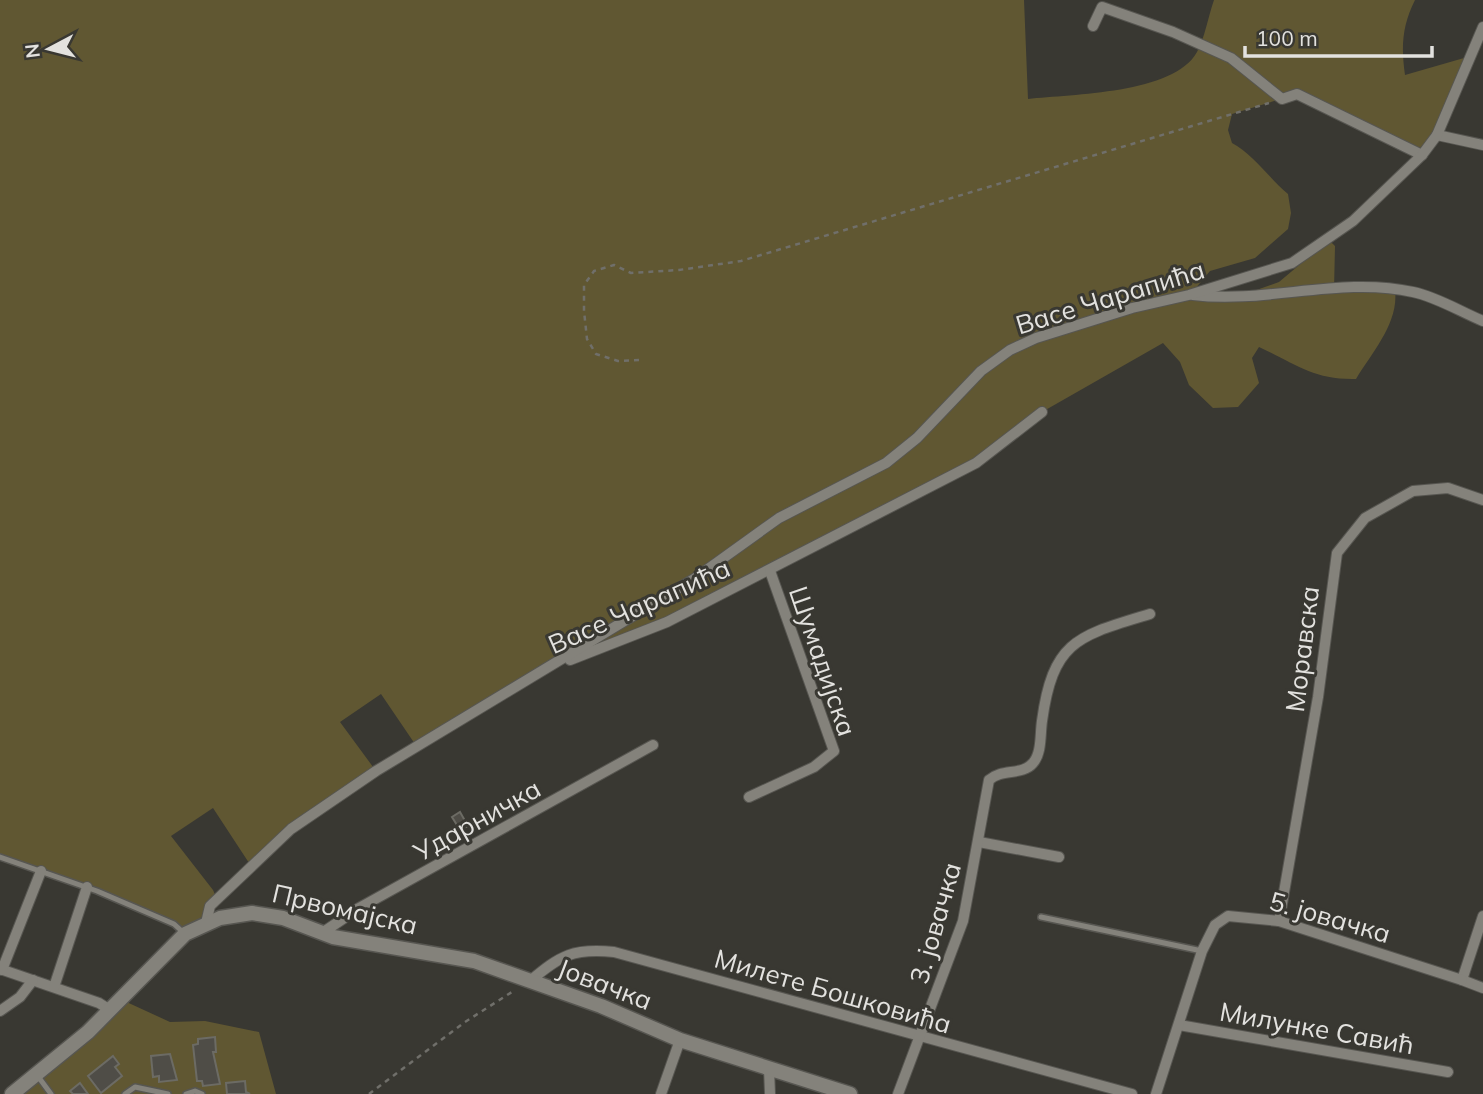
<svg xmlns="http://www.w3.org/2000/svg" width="1483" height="1094" font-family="Mulish,sans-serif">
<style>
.green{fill:#605732}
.building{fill:#4f4d47;stroke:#6c6b64;stroke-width:2}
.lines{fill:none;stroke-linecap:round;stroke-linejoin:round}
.lane-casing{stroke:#575651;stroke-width:8}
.street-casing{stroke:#575651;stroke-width:12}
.secondary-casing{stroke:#575651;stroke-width:17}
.path{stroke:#706f6a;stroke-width:2.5;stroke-dasharray:5 5;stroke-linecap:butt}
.lane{stroke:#84827b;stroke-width:5}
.street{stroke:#84827b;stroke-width:10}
.secondary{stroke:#84827b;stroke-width:14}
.labels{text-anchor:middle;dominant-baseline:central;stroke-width:6;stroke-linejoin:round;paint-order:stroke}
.street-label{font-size:26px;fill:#e3e2df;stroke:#393832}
</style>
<rect width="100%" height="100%" fill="#393832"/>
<g class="green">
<path d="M0,0h1024l4,99c44,-5 146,-5 169,-47 8,-15 11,-35 17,-52h201c-13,26 -14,47 -10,75l59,-17 2,8 -44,89 -125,-61 -65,20 -4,16 4,13c21,11 37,35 56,51l3,19 -3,16 -33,29 -45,13 -20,24 38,5 51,-18 50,-42 6,6 -1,44h61c4,33 -23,62 -39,89 -43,1 -60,-15 -97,-32l-7,11 7,25 -21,24 -25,1 -24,-23 -9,-23 -17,-19 -121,69 -66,51 -309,159 -124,49 -126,76 -36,-53 -41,28 36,49 -85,58 -40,37 -38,-58 -42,28 42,54 4,9 -11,24 -26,6 -83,-38 -97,-34z"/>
<polygon points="120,999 170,1022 205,1021 259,1032 276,1094 12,1094"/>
</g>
<g class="building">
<polygon points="460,812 468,826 460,830 452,817"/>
<polygon points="215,1037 216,1052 213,1052 220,1084 203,1086 202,1081 197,1081 193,1045 198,1044 198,1039"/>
<polygon points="170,1054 177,1080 159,1082 159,1076 153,1077 151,1056"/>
<polygon points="113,1056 119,1064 115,1067 122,1076 101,1093 88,1076"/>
<polygon points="245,1081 246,1092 250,1094 227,1094 226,1083"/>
<polygon points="80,1083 88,1094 73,1094 70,1091"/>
</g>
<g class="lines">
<defs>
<g id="lane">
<polyline points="0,857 97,891 174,924 185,934"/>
<polyline points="1041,917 1202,951"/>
<polyline points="37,1075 51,1094"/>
<polyline points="125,1094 135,1087 168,1094"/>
<polyline points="186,1094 195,1091 202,1094"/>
</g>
<g id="street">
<polyline points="1093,26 1102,7 1173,32 1231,58 1282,99 1297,94 1422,155"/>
<polyline points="1437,135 1483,145"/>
<path d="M1193,295c73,9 148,-19 220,-3 24,5 48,20 70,29"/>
<polyline points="570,660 667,622 976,463 1042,412"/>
<polyline points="749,797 814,767 834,751 770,571"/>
<polyline points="979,842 1059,857"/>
<polyline points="1483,916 1462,980 1483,988"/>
<polyline points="1279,921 1318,697 1337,553 1365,518 1413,491 1448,488 1483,500"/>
<polyline points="206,923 210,906 291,829 376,771 694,579 779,518 886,463 917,438 981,371 1010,350 1036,338 1132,308 1189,295 1292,263 1353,221 1422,155 1437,135 1483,27"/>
<polyline points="322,933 359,908 653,745"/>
<polyline points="0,969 99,1003 110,1010"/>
<polyline points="2,970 41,871"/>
<path d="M530,981c31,-26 43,-33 84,-29l518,142"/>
<polyline points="54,987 87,887"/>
<polyline points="0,1011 20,997 33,980"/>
<polyline points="1179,1025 1448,1072"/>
<polyline points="769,1069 770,1094"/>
<polyline points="661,1094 680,1040"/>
<path d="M898,1094l65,-173 26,-141c13,-12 33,-4 44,-17 9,-10 7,-29 9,-42 11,-81 36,-85 108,-107"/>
<polyline points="1156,1094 1202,951 1215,925 1228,916 1279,921 1462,980"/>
</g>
<polyline id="secondary" points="12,1094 88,1032 185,934 220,918 252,913 283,918 333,937 474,961 601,1006 680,1040 850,1094"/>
</defs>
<use href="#lane" class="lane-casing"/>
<use href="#street" class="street-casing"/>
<use href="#secondary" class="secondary-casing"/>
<g class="path">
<polyline points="639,360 618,361 596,354 587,339 584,311 584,285 594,271 614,265 631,273 679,270 741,261 1269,103"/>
<polyline points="369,1094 465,1022 515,990"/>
</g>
<use href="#lane" class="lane"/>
<use href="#street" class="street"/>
<use href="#secondary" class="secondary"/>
</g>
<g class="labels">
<g class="street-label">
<text transform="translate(1110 297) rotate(-17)">Васе Чарапића</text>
<text transform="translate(639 606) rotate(-24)">Васе Чарапића</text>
<text transform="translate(1302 649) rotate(-83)">Моравска</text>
<text transform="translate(823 661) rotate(71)">Шумадијска</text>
<text transform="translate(477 820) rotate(-29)">Ударничка</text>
<text transform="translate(345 909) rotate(13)">Првомајска</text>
<text transform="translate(1330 917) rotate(16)">5. јовачка</text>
<text transform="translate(935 923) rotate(-74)">3. јовачка</text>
<text transform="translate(605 984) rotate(21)">Јовачка</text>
<text transform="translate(833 991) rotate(16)">Милете Бошковића</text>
<text transform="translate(1317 1028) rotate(10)">Милунке Савић</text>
</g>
</g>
<g transform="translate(49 49) rotate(263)" stroke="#393832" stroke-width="5" paint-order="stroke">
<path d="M0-5L12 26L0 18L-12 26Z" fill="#e3e2df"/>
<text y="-10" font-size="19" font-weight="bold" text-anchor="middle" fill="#e3e2df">N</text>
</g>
<path d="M1245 46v10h187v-10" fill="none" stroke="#e3e2df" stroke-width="3.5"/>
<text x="1256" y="46" font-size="21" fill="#e3e2df" stroke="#393832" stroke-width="5" paint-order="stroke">100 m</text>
</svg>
